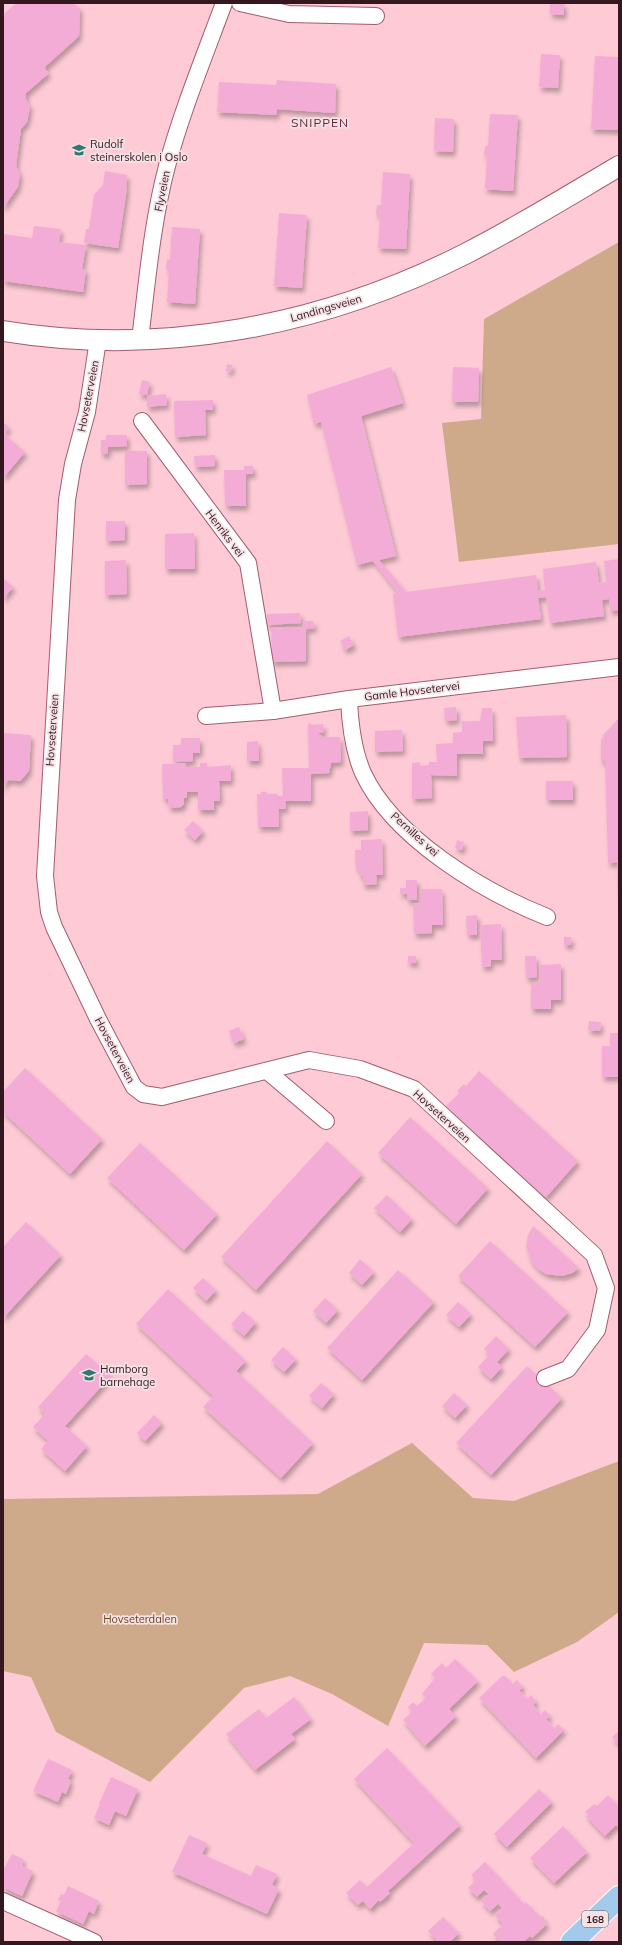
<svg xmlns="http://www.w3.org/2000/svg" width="622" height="1945" font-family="Mulish,sans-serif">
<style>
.green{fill:#ceaa8a}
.building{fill:#f3acd5;filter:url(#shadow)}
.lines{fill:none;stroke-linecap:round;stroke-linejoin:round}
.minor-casing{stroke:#a55b6f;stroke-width:18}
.tertiary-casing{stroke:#a55b6f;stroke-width:22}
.primary-casing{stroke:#fff;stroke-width:24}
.minor{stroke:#fff;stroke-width:16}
.tertiary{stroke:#fff;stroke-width:20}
.primary{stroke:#a1caeb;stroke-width:22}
.labels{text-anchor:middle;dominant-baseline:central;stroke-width:3.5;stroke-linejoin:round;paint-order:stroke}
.shield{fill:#f4e2e5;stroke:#6e545a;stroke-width:1}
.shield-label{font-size:10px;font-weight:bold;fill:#35171f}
.poi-label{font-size:11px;fill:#35171f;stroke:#f4e2e5;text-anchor:start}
.street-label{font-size:11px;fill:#35171f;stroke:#f4e2e5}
.park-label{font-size:11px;fill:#6d461f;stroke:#f4e2e5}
.neighbourhood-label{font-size:12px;letter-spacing:1px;fill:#652237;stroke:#f4e2e5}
</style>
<defs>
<filter id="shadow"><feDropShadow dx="2.5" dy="4.5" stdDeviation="2" flood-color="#0004"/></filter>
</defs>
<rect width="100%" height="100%" fill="#fdcad5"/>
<g class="green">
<polygon points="619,242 619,544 459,562 442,423 481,419 484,319"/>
<polygon points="412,1443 473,1498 514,1501 619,1461 619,1612 577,1642 514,1672 487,1645 424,1643 388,1726 332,1694 290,1676 244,1688 150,1782 56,1732 31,1677 3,1671 3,1499 318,1494"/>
</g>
<g class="building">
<polygon points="16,3 74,3 80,9 79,36 46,66 45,69 49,73 26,93 26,99 30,107 27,122 21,129 16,166 20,174 18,187 3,208 3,20 5,13"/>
<polygon points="550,3 564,3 564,15 550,14"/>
<polygon points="541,54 560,55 558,88 539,87"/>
<polygon points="595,56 619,57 619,130 591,129"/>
<polygon points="277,80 336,84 335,113 277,109 277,115 217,112 219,82 276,85"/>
<polygon points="490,114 518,115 513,191 485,189 487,156 484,156 485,146 488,146"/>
<polygon points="435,118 454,119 453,152 434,151"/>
<polygon points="105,171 127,175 126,188 127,188 118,248 84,243 86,229 89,229 94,195 103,185"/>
<polygon points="383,172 410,174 406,249 378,248 380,215 376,215 377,205 381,205"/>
<polygon points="279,213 307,215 302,288 274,286"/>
<polygon points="34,226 61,229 59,242 86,245 82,269 86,269 83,292 3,281 3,234 32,238"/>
<polygon points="172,227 200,229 195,304 167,302 169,270 166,269 167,259 170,260"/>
<polygon points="227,364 233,365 230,372 226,371"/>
<polygon points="391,367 403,403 361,416 396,556 379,560 406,592 536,575 538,591 545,590 543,569 596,562 599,583 606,582 604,561 619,559 619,610 610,611 609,599 602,600 604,616 550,623 546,597 538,598 541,619 398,637 393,594 398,593 373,561 357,565 321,422 314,424 307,395"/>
<polygon points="453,367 479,368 478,402 452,402"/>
<polygon points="142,380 150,382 147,395 139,394"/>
<polygon points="166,394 167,405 147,407 147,396"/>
<polygon points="213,400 213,410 205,410 206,435 175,437 174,401"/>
<polygon points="3,422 9,427 4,434 25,452 3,478"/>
<polygon points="106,435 127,435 127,446 108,447 108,454 101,454 101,440 106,440"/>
<polygon points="125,451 147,451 147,484 125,485"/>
<polygon points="215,455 215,466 195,467 194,456"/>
<polygon points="244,466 253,466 253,474 246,474 246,506 225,506 224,470 244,470"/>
<polygon points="106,521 125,521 125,540 106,541"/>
<polygon points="194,533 195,569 165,569 165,534"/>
<polygon points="126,560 127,594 105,595 105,561"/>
<polygon points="3,578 13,587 3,599"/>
<polygon points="300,613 301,623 267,625 267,614"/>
<polygon points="303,621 313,621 315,628 306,629 306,661 272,662 271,628 304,627"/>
<polygon points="349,636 354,645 345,650 340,641"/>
<polygon points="456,707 457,720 445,721 444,708"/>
<polygon points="482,708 492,708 493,741 483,741 483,754 457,754 457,776 431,775 432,798 412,799 412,763 420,762 420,766 429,765 429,762 437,762 436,744 453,743 453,733 462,732 462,721 480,721"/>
<polygon points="566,715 567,757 519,758 516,717"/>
<polygon points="619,718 619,904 618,904 617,862 608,863 605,761 601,761 601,740 604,737 602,736"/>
<polygon points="311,723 311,725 323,724 324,732 318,733 323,737 340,737 341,762 331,763 329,773 311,774 311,801 285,801 286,809 279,809 278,796 283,796 282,768 309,768 308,724"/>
<polygon points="402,730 403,751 375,752 375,731"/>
<polygon points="3,733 31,735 29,771 20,781 8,780 3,787"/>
<polygon points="181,738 200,738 200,753 193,753 193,761 173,762 173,745 181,745"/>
<polygon points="258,741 259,761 247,761 247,742"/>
<polygon points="186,763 186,767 200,767 200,763 207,763 207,767 231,765 231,781 219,781 220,801 214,801 214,810 198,810 198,792 187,792 187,798 184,798 184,804 181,807 171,808 168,805 168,799 163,799 162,764"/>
<rect x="546" y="781" width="27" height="19"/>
<polygon points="260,792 267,792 267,794 278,794 279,827 258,827 257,794 261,794"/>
<polygon points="368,811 368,830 350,831 350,812"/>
<polygon points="193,821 203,831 195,840 184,830"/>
<polygon points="382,839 383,875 376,875 377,884 363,885 363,876 359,875 359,868 356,869 355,850 361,850 361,840"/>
<polygon points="457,840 464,842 462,850 455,848"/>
<polygon points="406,880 417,880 417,900 407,900 407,894 400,894 400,888 406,888"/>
<polygon points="421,889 442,889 443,925 432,925 432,933 414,934 413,903 421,903"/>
<polygon points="477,915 477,935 467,935 466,916"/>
<polygon points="501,924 502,960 491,960 491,966 482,967 480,925"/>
<rect x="564" y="937" width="7" height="8"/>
<rect x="408" y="956" width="8" height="7"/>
<polygon points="525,956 536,956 537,977 526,978"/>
<polygon points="561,964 561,1000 551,1000 551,1009 531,1009 531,983 540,983 539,965"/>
<polygon points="589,1021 601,1022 600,1031 588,1030"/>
<polygon points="239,1027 244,1039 234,1043 229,1031"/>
<polygon points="610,1033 619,1033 619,1077 602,1077 602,1046 610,1046"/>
<polygon points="25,1068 102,1139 70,1174 3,1112 3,1092"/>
<polygon points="479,1071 578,1161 546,1197 446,1106 459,1093 457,1091 464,1084 466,1086"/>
<polygon points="410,1117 488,1188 456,1224 378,1153"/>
<polygon points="327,1141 362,1174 256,1290 221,1257"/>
<polygon points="140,1143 217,1214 184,1250 107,1178"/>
<polygon points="387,1195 412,1219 400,1232 374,1208"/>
<polygon points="26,1222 61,1255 3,1318 3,1247"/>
<polygon points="533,1226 579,1268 572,1273 562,1276 546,1274 538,1269 531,1261 526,1246 528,1235"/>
<polygon points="490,1241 568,1312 535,1347 458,1276"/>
<polygon points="360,1259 374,1272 362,1285 349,1273"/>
<polygon points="398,1270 434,1302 362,1380 327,1348"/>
<polygon points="203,1278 216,1290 206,1301 193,1288"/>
<polygon points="168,1289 246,1361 236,1371 313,1443 281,1478 203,1407 213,1396 136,1324"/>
<polygon points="325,1298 338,1310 326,1323 313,1311"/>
<polygon points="458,1302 471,1314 459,1327 446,1315"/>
<polygon points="243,1311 256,1322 244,1336 231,1324"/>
<polygon points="496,1336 509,1349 497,1362 502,1367 491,1379 478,1367 489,1355 484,1349"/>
<polygon points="283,1347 296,1359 284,1372 271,1360"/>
<polygon points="86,1354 111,1376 65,1426 87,1446 65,1471 41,1449 48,1441 33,1427 45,1414 38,1407"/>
<polygon points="527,1366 562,1398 491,1475 456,1443"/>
<polygon points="321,1383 334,1394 322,1408 309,1396"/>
<polygon points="454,1393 467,1405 455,1418 442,1406"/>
<polygon points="154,1415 162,1423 145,1441 137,1433"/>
<polygon points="455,1659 478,1681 449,1709 456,1716 425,1746 403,1720 412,1712 408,1707 413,1702 417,1706 426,1698 422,1694 435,1678 431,1674 442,1663 446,1668"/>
<polygon points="502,1676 505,1676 513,1684 517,1680 523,1687 519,1690 527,1699 531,1695 536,1701 533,1705 541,1714 545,1710 550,1716 546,1719 554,1728 558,1724 564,1730 536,1758 479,1698"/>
<polygon points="294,1697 311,1719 291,1734 295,1739 255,1770 226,1734 259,1709 266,1718"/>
<polygon points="619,1731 619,1745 612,1737"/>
<polygon points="387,1748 460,1825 388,1891 390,1893 380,1902 379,1900 370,1909 363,1901 358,1905 346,1893 360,1880 367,1887 414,1843 354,1779"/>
<polygon points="48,1759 72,1770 68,1779 71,1781 66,1794 62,1792 58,1802 33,1791"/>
<polygon points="111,1777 138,1789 126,1816 115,1811 109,1825 94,1818 100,1804 99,1804"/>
<polygon points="539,1789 552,1802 507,1847 494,1834"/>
<polygon points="608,1795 619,1807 619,1828 616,1825 605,1836 586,1816 588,1815 585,1812 594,1804 597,1806"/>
<polygon points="563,1826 587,1852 554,1883 530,1858"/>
<polygon points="189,1835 207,1843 202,1854 251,1876 256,1865 277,1874 272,1885 279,1889 267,1914 172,1872"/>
<polygon points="12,1854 23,1859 22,1866 33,1871 22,1896 3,1887 3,1870"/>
<polygon points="485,1862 524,1904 526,1902 538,1915 544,1917 544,1921 547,1924 532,1938 530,1936 523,1942 501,1942 493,1934 503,1924 495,1916 502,1908 498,1904 490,1911 481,1901 489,1894 484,1890 477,1897 468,1888 476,1880 471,1875"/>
<polygon points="68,1886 99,1901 94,1914 89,1911 83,1924 56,1911 61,1901 58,1900 61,1894 64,1895"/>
<polygon points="443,1917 459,1933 450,1942 438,1942 428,1931"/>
</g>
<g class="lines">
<defs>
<g id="minor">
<polyline points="240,3 289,14 376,16"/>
<polyline points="98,340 87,412 73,464 67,500 45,876 49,912 54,927 98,1019 134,1087 143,1094 162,1097 309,1060 360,1069 414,1089 594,1255 606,1288 597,1330 568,1369 545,1378"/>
<path d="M140,340c7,-57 12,-117 27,-174 15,-55 37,-109 57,-163"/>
<polyline points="142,421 248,563 273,711"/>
<path d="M349,699c1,25 4,51 14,74 30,65 121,119 184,144"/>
<polyline points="206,716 273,711 349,699 619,667"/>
<polyline points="267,1071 326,1121"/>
<polyline points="3,1901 94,1942"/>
</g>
<path id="tertiary" d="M3,331c158,26 320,-5 462,-77 53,-27 103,-58 154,-88"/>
<polyline id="primary" points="572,1942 619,1897"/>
</defs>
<use href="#minor" class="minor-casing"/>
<use href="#tertiary" class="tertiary-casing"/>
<use href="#primary" class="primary-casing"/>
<use href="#minor" class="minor"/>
<use href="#tertiary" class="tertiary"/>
<use href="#primary" class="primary"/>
</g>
<defs>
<symbol id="school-bare" viewBox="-9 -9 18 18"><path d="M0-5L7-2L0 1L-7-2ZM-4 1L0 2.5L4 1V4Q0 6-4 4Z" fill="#30776d" stroke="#f4e2e5" stroke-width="2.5" paint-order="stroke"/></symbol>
</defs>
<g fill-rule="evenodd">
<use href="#school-bare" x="69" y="140" width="20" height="20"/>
<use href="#school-bare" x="79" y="1365" width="20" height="20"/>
</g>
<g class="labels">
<rect class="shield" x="582" y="1911" width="26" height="16" rx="3"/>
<g class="shield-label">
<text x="595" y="1919">168</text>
</g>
<g class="poi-label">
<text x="90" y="144">Rudolf<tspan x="90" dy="13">steinerskolen i Oslo</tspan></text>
<text x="100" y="1369">Hamborg<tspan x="100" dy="13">barnehage</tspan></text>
</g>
<g class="street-label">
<text transform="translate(162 191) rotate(-79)">Flyveien</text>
<text transform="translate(326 308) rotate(-16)">Landingsveien</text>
<text transform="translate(88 396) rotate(-79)">Hovseterveien</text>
<text transform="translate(225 533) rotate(53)">Henriks vei</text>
<text transform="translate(412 691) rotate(-7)">Gamle Hovsetervei</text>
<text transform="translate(52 730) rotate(-86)">Hovseterveien</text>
<text transform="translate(415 834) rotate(42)">Pernilles vei</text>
<text transform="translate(115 1050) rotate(62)">Hovseterveien</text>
<text transform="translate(442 1116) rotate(42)">Hovseterveien</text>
</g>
<g class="park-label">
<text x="140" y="1619">Hovseterdalen</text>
</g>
<g class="neighbourhood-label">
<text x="320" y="122">SNIPPEN</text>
</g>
</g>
<rect width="622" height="1945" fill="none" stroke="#35171f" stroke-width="8"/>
</svg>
